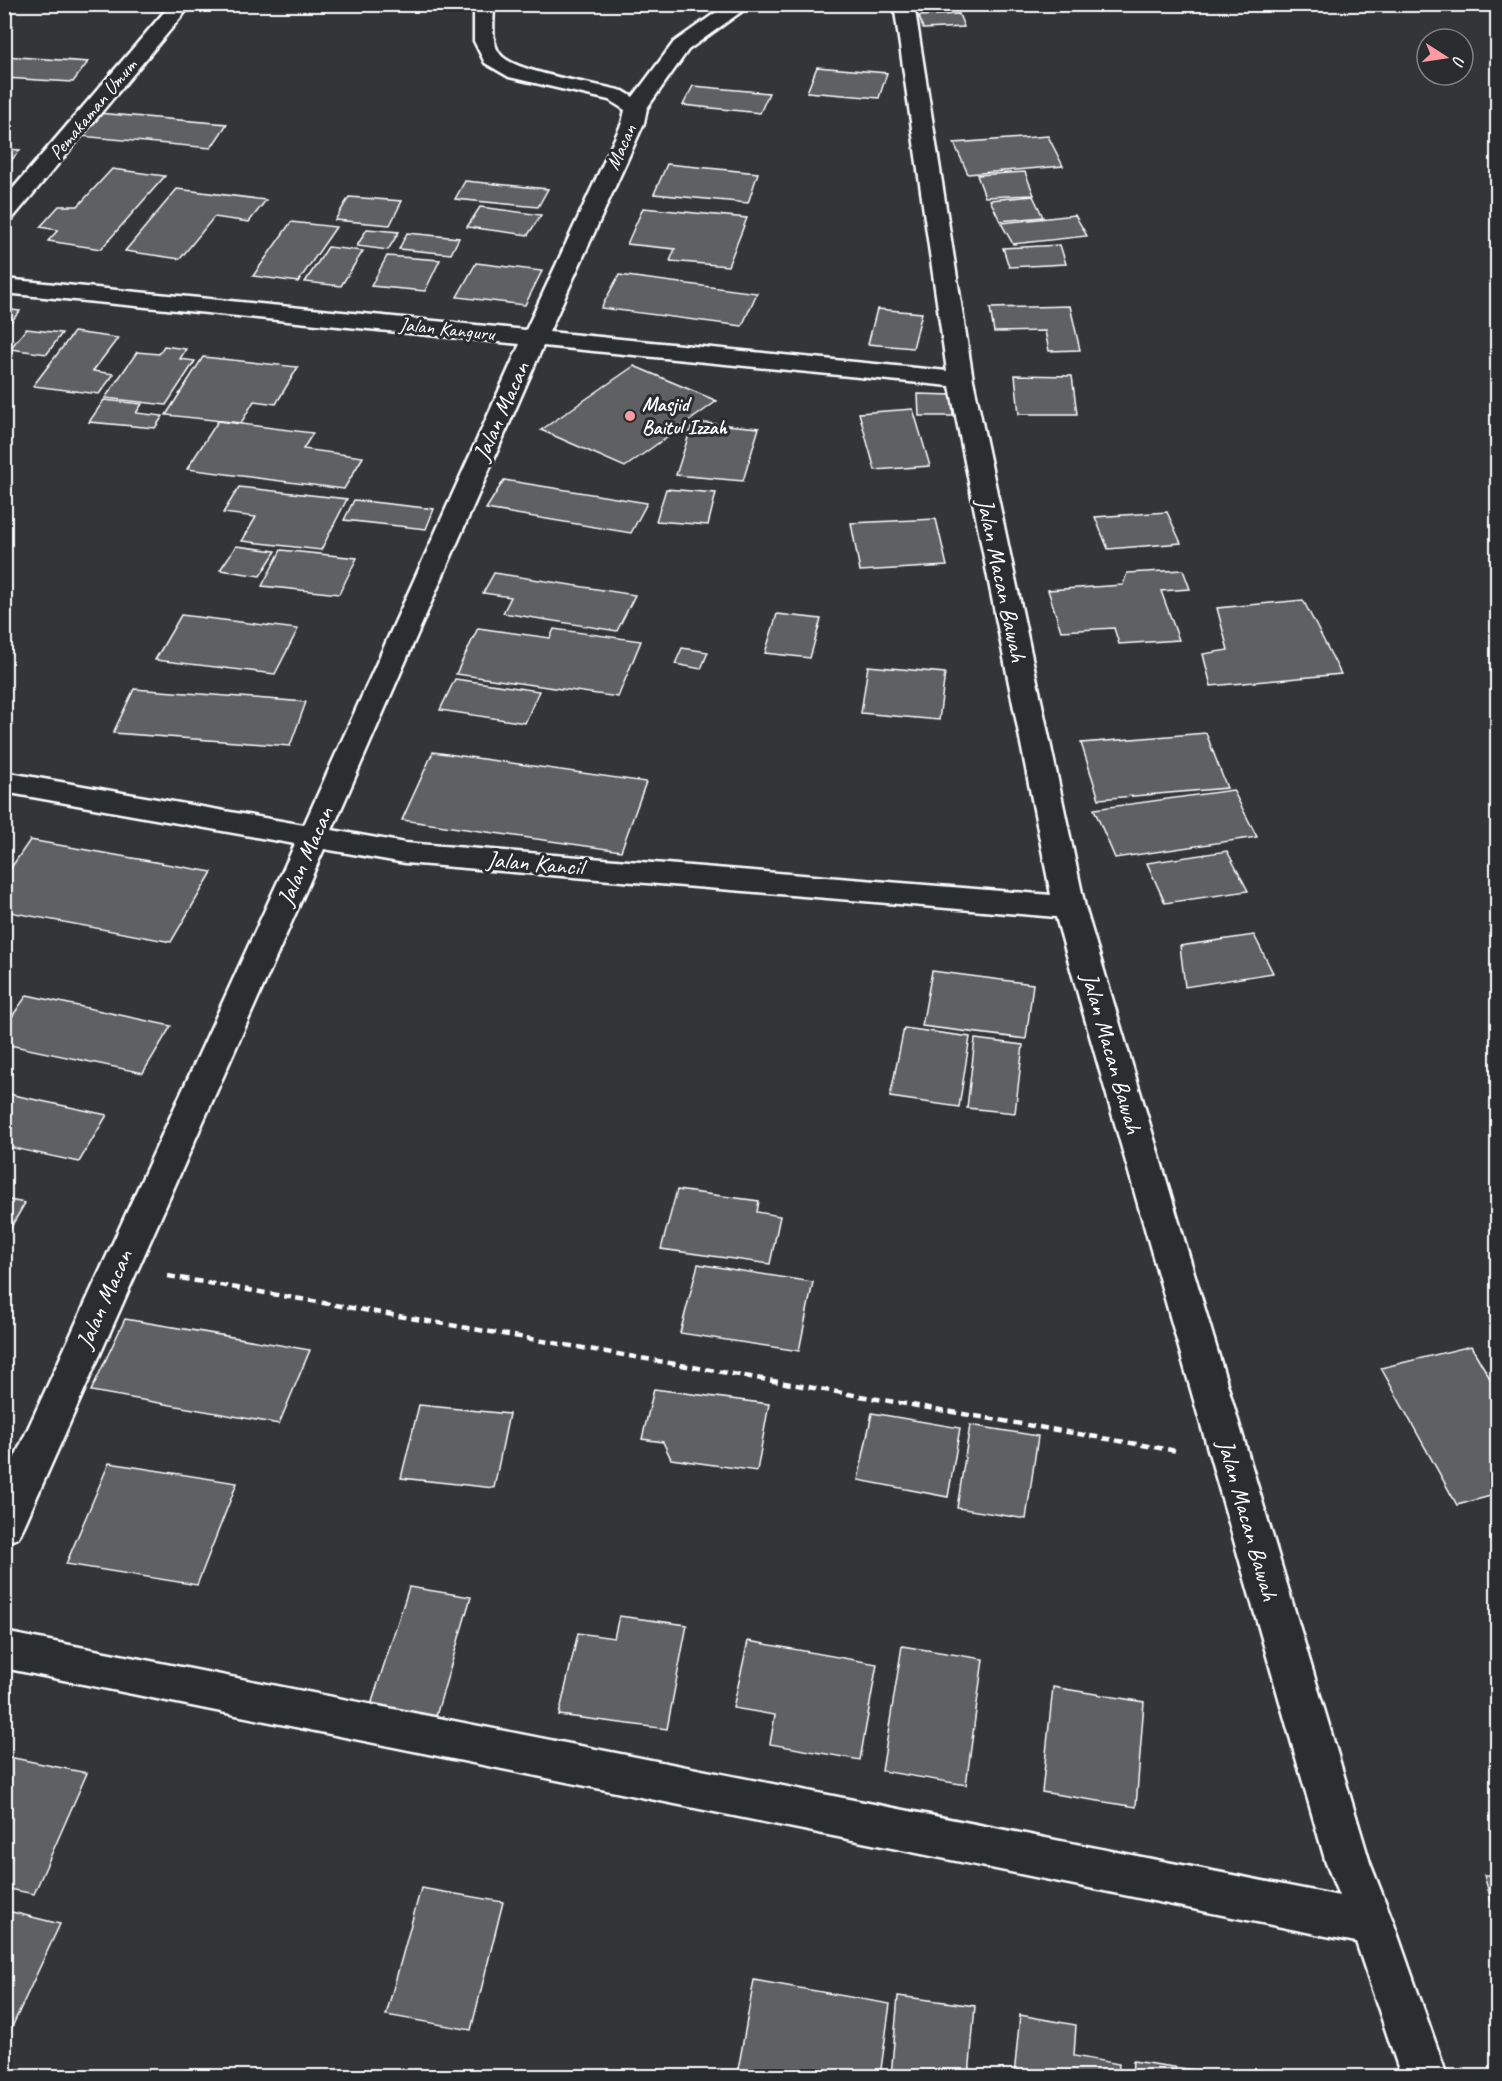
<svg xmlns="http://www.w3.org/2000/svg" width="1502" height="2081" font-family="Caveat,sans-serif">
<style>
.building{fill:#5f6162;stroke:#fff;stroke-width:1.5}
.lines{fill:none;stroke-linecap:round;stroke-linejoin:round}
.street-casing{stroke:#fff;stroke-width:5}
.path{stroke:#fff;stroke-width:4.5;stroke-dasharray:8 5;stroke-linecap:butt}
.street{fill:#2a2d2e;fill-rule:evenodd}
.poi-dot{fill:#ff9aa2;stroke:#2a2d2e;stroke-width:2}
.labels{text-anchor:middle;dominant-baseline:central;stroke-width:6;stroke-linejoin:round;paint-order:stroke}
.far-street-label{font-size:20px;fill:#fff;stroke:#2a2d2e}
.far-poi-label{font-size:20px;font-weight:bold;fill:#fff;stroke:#2a2d2e;text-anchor:start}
.street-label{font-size:24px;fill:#fff;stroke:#2a2d2e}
</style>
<rect width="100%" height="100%" fill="#333536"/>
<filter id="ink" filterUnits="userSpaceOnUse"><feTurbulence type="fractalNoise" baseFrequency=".0167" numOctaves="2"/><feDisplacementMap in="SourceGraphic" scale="12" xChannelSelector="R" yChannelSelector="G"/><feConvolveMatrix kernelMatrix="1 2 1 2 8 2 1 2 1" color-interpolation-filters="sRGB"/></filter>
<g filter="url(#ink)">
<g class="building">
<polygon points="914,4 956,4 959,12 916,13"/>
<polygon points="959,14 964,27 923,29 919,16"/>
<polygon points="4,56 88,62 73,82 4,78"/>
<polygon points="817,67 887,73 879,98 807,92"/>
<polygon points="693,86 769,93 760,113 683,105"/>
<polygon points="97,113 227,124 211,148 79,136"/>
<polygon points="1048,136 1063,166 968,174 954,143"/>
<polygon points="4,149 20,150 4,169"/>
<polygon points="667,164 758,173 748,203 654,194"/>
<polygon points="112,169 165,176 101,249 48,241 58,230 40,227 59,206 78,206"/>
<polygon points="1025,172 1034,195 985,197 977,175"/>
<polygon points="465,181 548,189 538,207 455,199"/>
<polygon points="177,189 266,200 249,222 214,217 180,259 125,251"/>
<polygon points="1033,196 1043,217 1000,221 990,200"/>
<polygon points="349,197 402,201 390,225 335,220"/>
<polygon points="480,207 541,215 528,235 467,227"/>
<polygon points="643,208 747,218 728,266 670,261 675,249 627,244"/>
<polygon points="1075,215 1087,236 1013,244 1001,223"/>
<polygon points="291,222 336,227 298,282 253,276"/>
<polygon points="367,229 399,232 388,250 357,246"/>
<polygon points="407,233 459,238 451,254 399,249"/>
<polygon points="1060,245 1066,264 1009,267 1003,248"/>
<polygon points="328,247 363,251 341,286 305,282"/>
<polygon points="387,256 440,260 425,291 371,286"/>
<polygon points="476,263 542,271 525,305 457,297"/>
<polygon points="619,275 757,293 742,326 601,308"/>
<polygon points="1070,306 1080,350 1049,351 1045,331 994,332 990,308"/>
<polygon points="4,309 20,311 4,330"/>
<polygon points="877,309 922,313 913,348 868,344"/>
<polygon points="26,329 62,333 47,354 10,349"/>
<polygon points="74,332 118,338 93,371 114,374 99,394 33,386"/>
<polygon points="164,346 186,349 180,359 195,361 166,405 105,398 137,352 159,354"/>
<polygon points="203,357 298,367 276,404 254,401 241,423 166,415"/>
<polygon points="634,366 717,401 625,467 541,430"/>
<polygon points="1015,375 1072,376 1077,414 1019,414"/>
<polygon points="918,394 952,395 953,416 919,416"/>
<polygon points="104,400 142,404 136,413 163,416 155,428 89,422"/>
<polygon points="913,409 930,466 875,470 859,413"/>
<polygon points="218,421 313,433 303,449 363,457 344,489 187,469"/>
<polygon points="693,422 759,428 743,481 676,475"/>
<polygon points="504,480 647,503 631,533 486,509"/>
<polygon points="239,487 347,499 321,550 242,541 256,517 223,513"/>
<polygon points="666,489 716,493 708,525 656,521"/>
<polygon points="354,500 434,509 426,529 344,520"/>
<polygon points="1167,512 1181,543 1108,549 1095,517"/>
<polygon points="936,519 947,566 860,571 851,523"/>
<polygon points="236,546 276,551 260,576 220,570"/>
<polygon points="281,550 357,558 339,594 262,586"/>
<polygon points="1183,570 1190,589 1161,591 1179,640 1119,644 1114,628 1061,631 1048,590 1123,585 1127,573"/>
<polygon points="494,573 635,595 617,631 503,613 511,597 483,593"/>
<polygon points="1303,600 1341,674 1211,686 1203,654 1228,650 1217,608"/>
<polygon points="777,614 821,619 810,658 765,653"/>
<polygon points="181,615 298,629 275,674 155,660"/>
<polygon points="478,628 550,638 554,629 641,641 618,697 456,674"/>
<polygon points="682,648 708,652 701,669 675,664"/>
<polygon points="868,666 945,673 939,720 861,713"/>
<polygon points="455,679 539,691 525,723 440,710"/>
<polygon points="134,689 306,702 290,746 113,733"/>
<polygon points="1206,733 1227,788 1099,799 1081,743"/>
<polygon points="433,752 646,782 621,851 402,820"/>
<polygon points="1233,790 1257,837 1115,858 1094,809"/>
<polygon points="30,840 212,872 171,942 4,911 4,878"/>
<polygon points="1227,851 1248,891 1165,903 1147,863"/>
<polygon points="1254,935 1273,973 1185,987 1180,946"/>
<polygon points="932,971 1033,984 1026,1039 922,1026"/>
<polygon points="27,995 171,1026 143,1073 4,1044 4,1028"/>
<polygon points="904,1028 970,1037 959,1107 890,1097"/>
<polygon points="975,1039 1023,1045 1015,1113 967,1108"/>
<polygon points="4,1093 107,1115 79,1162 4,1146"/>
<polygon points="677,1190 759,1201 757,1212 780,1216 770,1264 661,1249"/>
<polygon points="4,1199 25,1203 4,1239"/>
<polygon points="698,1264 813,1282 799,1351 680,1333"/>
<polygon points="125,1319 310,1350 279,1424 91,1391"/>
<polygon points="1471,1346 1498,1392 1498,1494 1457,1505 1381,1368"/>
<polygon points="654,1389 769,1404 757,1471 671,1459 663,1442 642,1439"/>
<polygon points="419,1405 509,1414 494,1488 401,1478"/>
<polygon points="872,1413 960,1428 948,1497 858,1480"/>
<polygon points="970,1425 1038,1436 1026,1519 957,1508"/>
<polygon points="109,1463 237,1483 197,1585 66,1564"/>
<polygon points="409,1587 471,1597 436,1716 371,1705"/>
<polygon points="619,1616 687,1625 667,1729 559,1715 578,1633 614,1638"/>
<polygon points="748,1641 877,1664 860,1760 770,1744 775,1715 733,1708"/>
<polygon points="902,1646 983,1659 966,1785 882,1771"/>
<polygon points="1053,1687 1144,1702 1136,1807 1042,1792"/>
<polygon points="4,1756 87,1773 34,1894 4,1888"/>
<polygon points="1484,1875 1498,1875 1498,1925"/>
<polygon points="421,1888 503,1902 471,2030 386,2015"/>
<polygon points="4,1910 60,1924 4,2044"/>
<polygon points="754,1980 890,2004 880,2076 737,2076"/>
<polygon points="898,1996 975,2006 969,2076 891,2076"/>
<polygon points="1020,2015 1076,2025 1074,2056 1119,2064 1118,2076 1014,2076"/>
<polygon points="1133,2061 1234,2076 1132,2076"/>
</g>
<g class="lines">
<defs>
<g id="street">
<polygon points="171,4 192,4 12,219 4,221 4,199"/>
<path d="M474,4h20c0,16 -4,37 6,50 14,19 98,30 123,37l10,6 41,-55 54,-38h24l-64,46 -41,58 -3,15 -95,209 398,39 -53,-367h20l59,376 112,527 285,956 24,61 53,152h-46l-45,-134 -1352,-274v-36l1335,264 -13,-33 -270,-946 -651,-54 -81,-14 -300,677 -6,12 -14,5v-62l291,-637 -291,-52v-20l300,53 216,-481 -516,-51v-14l522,51 96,-207 3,-13 -16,-10 -100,-23 -24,-14 -11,-22zM543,346l407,40 101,509 -646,-52 -73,-13z"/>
</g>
</defs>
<use href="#street" class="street-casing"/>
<polyline class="path" points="168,1276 1177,1451"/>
<use href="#street" class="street"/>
</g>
</g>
<circle class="poi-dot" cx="630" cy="416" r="6"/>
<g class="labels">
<g class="far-street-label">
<text transform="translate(93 109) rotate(-50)">Pemakaman Umum</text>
<text transform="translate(621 147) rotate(-66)">Macan</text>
<text transform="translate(447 329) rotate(6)">Jalan Kanguru</text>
</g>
<g class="far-poi-label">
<text x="642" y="404">Masjid<tspan x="642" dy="23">Baitul Izzah</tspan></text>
</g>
<g class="street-label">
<text transform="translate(501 411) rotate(-66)">Jalan Macan</text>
<text transform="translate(1002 580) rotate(78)">Jalan Macan Bawah</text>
<text transform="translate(305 856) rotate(-66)">Jalan Macan</text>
<text transform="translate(535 863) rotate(5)">Jalan Kancil</text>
<text transform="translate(1112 1053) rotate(74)">Jalan Macan Bawah</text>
<text transform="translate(104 1299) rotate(-66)">Jalan Macan</text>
<text transform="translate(1248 1520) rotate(74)">Jalan Macan Bawah</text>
</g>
</g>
<rect width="1502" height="2081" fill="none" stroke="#2a2d2e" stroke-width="24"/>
<rect x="12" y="12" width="1478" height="2057" fill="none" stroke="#fff" stroke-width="2" filter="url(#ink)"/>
<g transform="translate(1445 57) rotate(102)"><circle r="28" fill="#2a2d2e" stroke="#7f8182" stroke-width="1.5"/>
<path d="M0-4.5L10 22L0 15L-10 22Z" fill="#ff9aa2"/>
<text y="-9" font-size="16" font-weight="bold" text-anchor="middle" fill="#ffffff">U</text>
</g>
</svg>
